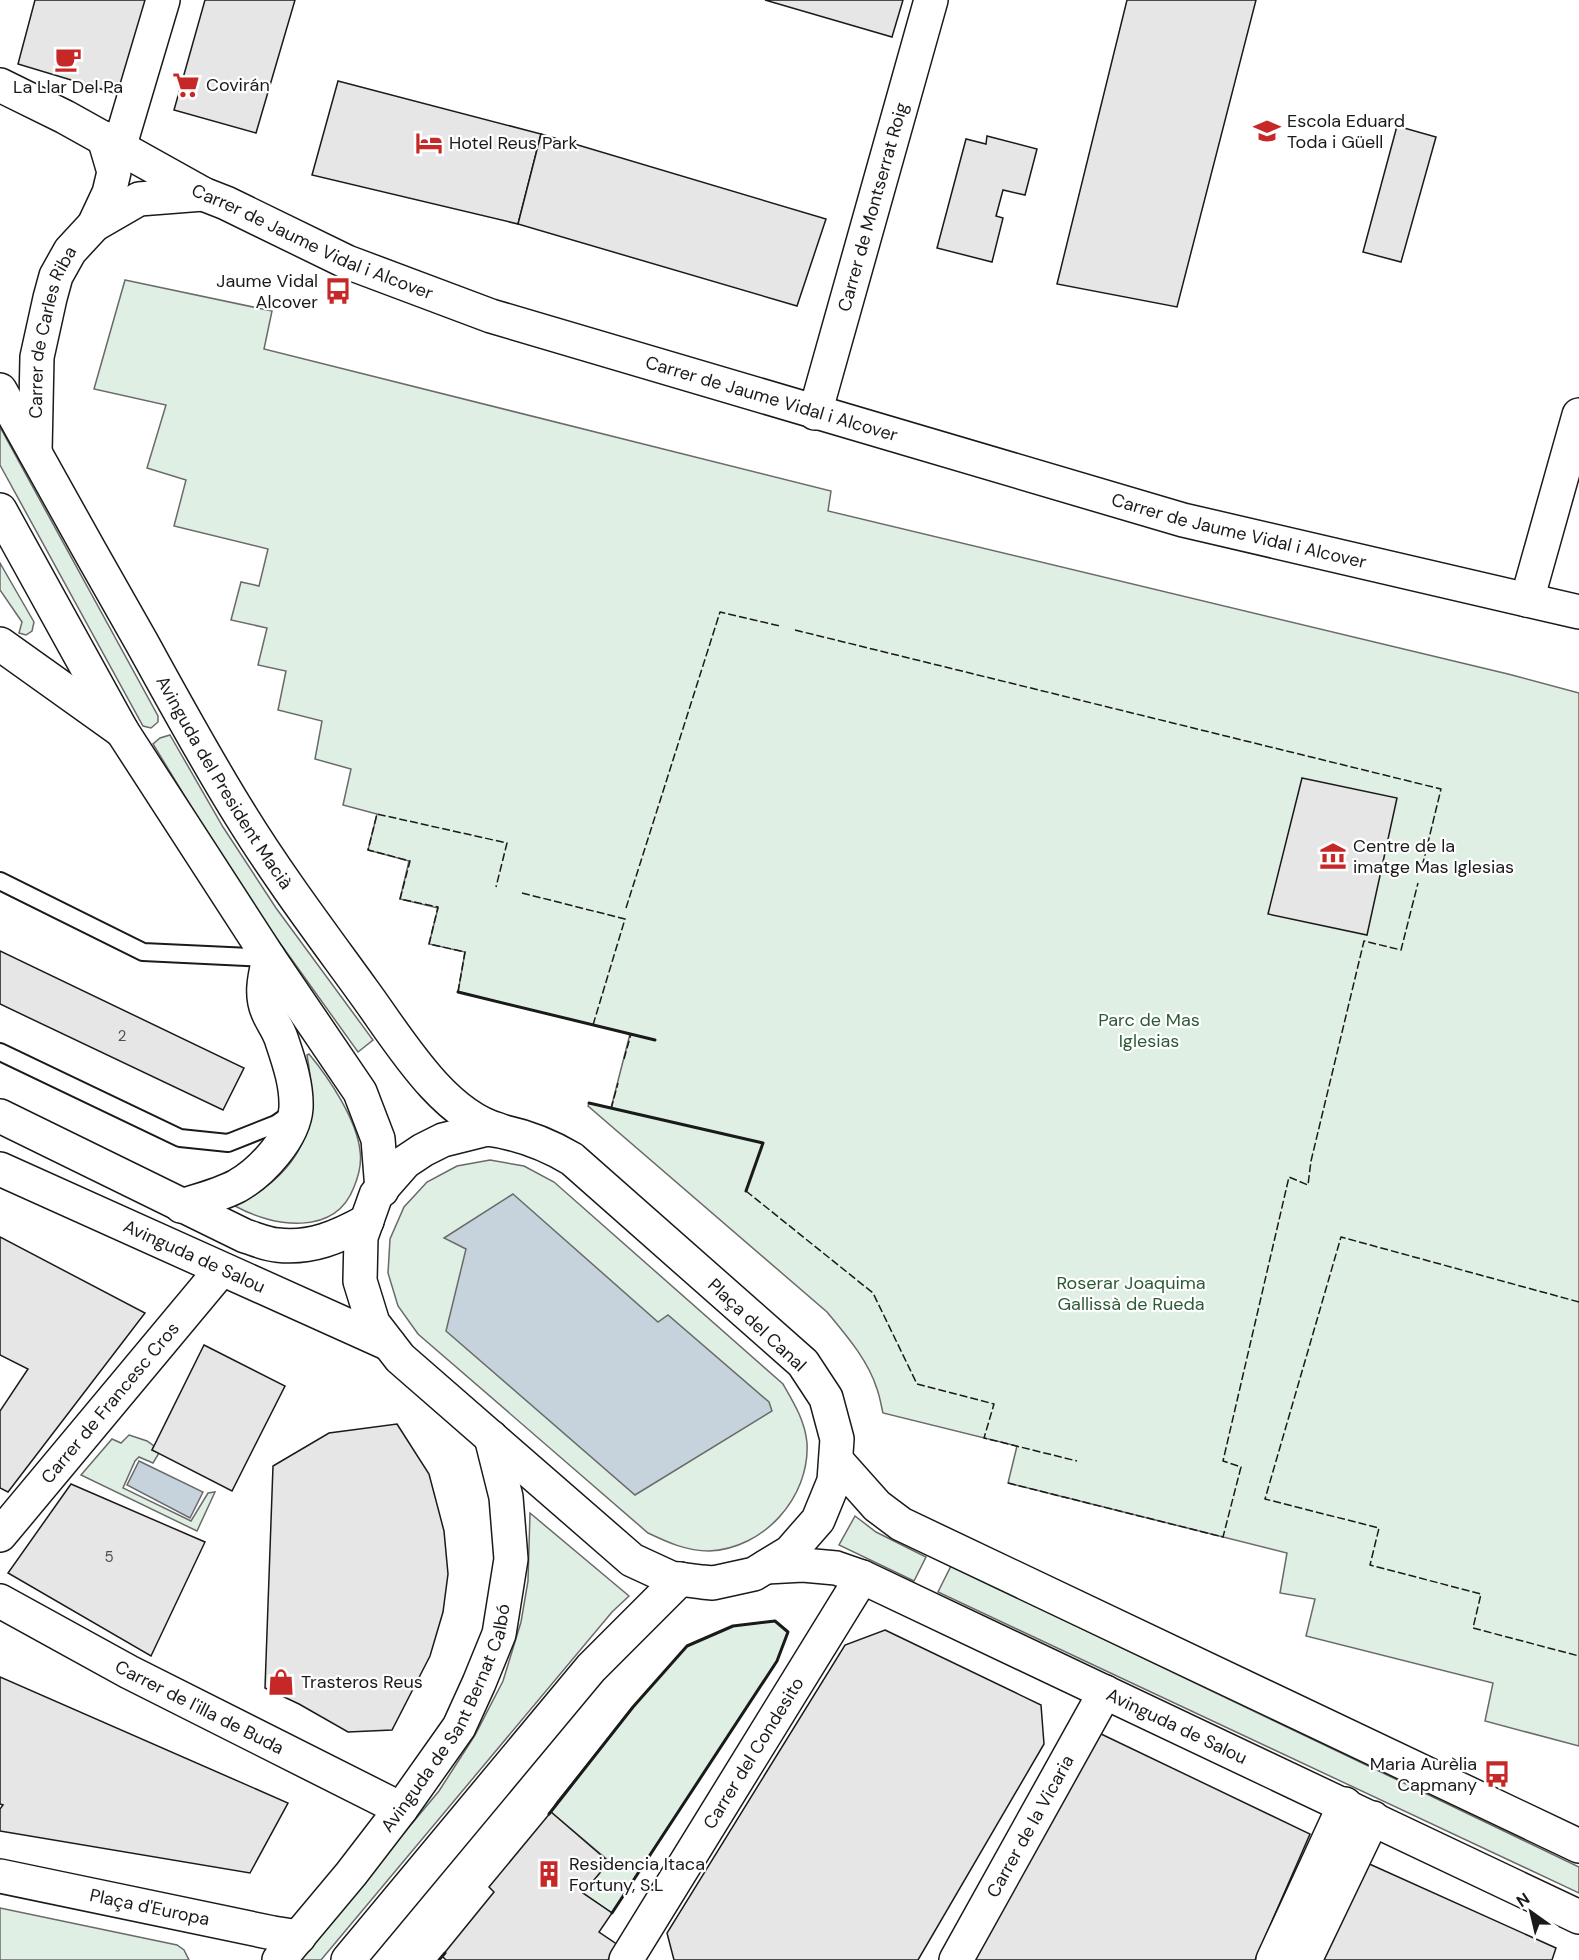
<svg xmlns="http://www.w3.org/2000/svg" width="1579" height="1960" font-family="'DM Sans',sans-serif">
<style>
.green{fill:#e0efe3;stroke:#6a6a6a;stroke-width:1.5}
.water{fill:#c6d2dc;stroke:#6a6a6a;stroke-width:1.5}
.building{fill:#e6e6e6;stroke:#1a1a1a;stroke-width:1.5}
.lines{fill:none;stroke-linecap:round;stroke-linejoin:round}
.service-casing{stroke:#1a1a1a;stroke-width:20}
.minor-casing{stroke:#1a1a1a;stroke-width:36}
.secondary-casing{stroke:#1a1a1a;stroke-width:36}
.primary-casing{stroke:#1a1a1a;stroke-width:36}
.service{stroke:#fff;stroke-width:16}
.minor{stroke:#fff;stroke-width:33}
.secondary{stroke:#fff;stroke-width:33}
.primary{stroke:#fff;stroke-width:33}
.fence{stroke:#1a1a1a;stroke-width:1.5;stroke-dasharray:8 3;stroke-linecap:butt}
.wall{stroke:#1a1a1a;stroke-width:3}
.labels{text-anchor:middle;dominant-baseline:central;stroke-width:4.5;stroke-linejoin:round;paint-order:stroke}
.number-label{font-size:15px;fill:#4d4d4d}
.poi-label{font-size:18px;fill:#1a1a1a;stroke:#fff;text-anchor:start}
.street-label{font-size:18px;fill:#1a1a1a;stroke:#fff}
.park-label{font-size:18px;fill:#2b5a34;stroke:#fff}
</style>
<rect width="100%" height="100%" fill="#fff"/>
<g class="green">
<path d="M125,280l147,31 -8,38 567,142 -3,20 680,163 71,19v1053l-94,-25 8,-38 -187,-47 9,-37 -35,-6 7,-40 -279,-70 9,-37 -134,-33c-2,-8 -3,-16 -6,-24 -9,-29 -31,-54 -50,-77l-239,-206 1,-3 22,5 19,-74 -172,-42 7,-40 -36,-8 9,-36 -38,-9 9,-38 -41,-11 9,-36 -34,-9 8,-36 -36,-10 7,-38 -44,-11 8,-39 -28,-6 9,-37 -36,-8 10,-38 18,4 9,-37 -94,-23 12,-46 -39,-12 19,-63 -72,-16z"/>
<polygon points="0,427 158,716 158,722 151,728 143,726 0,465"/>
<polygon points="0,563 34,622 32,631 26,635 19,633 22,622 0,590"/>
<polygon points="170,735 223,827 276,908 373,1040 358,1052 262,918 209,836 153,744 160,738"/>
<path d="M309,1054c20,24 48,66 51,97 2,13 -1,24 -6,36 -19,50 -81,40 -119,19 8,-6 19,-10 28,-17 49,-36 54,-78 44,-134z"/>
<path d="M490,1160l34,6 30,16 229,202c11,19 22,37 24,59 3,55 -44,106 -98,108 -23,0 -42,-9 -61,-18l-230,-199 -20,-28 -10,-33 2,-34 14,-32 23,-25 30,-16z"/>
<polygon points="129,1435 147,1441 154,1446 152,1450 159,1453 153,1463 139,1457 135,1461 123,1488 191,1521 208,1493 215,1492 197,1531 81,1475 112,1439 121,1443"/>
<polygon points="530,1513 629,1596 612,1612 321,1960 298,1960 439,1791 475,1735 503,1681 521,1622 528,1581"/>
<polygon points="855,1516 876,1532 926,1557 914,1581 839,1545"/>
<polygon points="951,1566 1579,1867 1579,1893 938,1592"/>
<polygon points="775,1621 788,1632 777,1661 612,1913 583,1893 609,1861 551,1812 557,1802 633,1707 687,1646 733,1626"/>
<polygon points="0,1908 177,1945 184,1950 189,1960 0,1960"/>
</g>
<g class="water">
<polygon points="513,1194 658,1322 668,1315 769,1402 772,1411 635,1495 446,1331 466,1249 444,1238"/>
<polygon points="139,1461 203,1492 190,1518 127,1485"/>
</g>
<g class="building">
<polygon points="35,0 150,0 121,95 18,64"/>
<polygon points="205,0 295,0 256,133 174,110"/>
<polygon points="765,0 903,0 892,37"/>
<polygon points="1127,0 1256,0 1177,307 1057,284"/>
<polygon points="338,81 541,134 518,224 312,175"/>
<polygon points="1397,126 1436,137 1401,262 1363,252"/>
<polygon points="541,134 826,219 797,306 518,224"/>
<polygon points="987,136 1037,149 1025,195 1003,190 996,216 1003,218 992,262 937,248 966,139 986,144"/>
<polygon points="1302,778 1397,798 1367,935 1268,914"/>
<polygon points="0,951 244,1068 223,1110 0,1004"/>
<polygon points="0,1237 145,1313 8,1492 0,1488 0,1411 28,1369 0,1355"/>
<polygon points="204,1345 285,1386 232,1491 152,1450"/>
<polygon points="397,1424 429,1474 444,1531 448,1574 443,1612 430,1656 392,1730 348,1732 299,1704 265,1688 273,1466 329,1433"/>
<polygon points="71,1484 205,1542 151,1656 8,1573"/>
<polygon points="885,1630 1041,1705 1044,1744 918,1960 674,1960 667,1933 845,1645"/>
<polygon points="0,1677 288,1803 250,1873 0,1831 0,1809 3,1805 0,1804"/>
<polygon points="1099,1733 1310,1834 1255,1960 970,1960"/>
<polygon points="551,1812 609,1862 583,1893 612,1913 599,1932 618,1945 608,1960 446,1960 442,1956 494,1892 489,1887"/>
<polygon points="1365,1862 1556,1948 1552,1960 1318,1960"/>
</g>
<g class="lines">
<defs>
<g id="service">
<polyline points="0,881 143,952 269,958"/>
<polyline points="0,1052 180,1138 228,1143 276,1124 292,1113"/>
</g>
<g id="minor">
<path id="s1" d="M0,85l65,32 138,77 23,9 121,59 144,54 692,204 396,92"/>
<polyline points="119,148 163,0"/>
<polyline points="94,225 139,199 203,194"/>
<path id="s2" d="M815,413l116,-413"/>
<path id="s3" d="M35,452l2,-95 13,-59 6,-22 14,-25 24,-26 15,-32 5,-21 -10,-34"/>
<polyline points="1527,600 1579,415"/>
<polyline points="0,644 122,731"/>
<path d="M0,1116l245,120c10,3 21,8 32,9 34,4 61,-8 90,-24"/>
<path id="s4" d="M0,1169l389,175"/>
<path d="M181,1206c19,-6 39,-11 56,-20 25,-14 57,-49 59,-78 1,-23 -7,-46 -14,-67 -3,-11 -10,-19 -14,-29 -8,-17 -3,-36 1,-54"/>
<path id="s5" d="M0,1535l221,-265"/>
<path id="s6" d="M0,1601l129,71 272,137"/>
<path id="s7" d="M0,1876l273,57 26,4"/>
<path id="s8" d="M626,1960l236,-383"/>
<path id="s9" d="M956,1960l149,-268"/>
<polyline points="1273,1960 1345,1804"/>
<polyline points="1305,1960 1373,1818"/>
</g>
<g id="secondary">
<path id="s10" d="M279,1960l72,-86 50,-65 58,-82 20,-44 20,-49 12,-75 -5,-62 -15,-60"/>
<polyline points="348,1960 591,1668 680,1579"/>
</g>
<g id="primary">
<path id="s11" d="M0,390c47,85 94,169 142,253 32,58 64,117 99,173 37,60 80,117 122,175 34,46 78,123 136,139"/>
<polyline points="0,510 122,731 269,958 360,1092 378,1139 382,1190"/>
<path d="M487,1129c31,4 58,14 85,30l231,204 23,35 11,41 -3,42 -16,39 -28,32 -36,22 -41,9 -11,-1 -31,-4 -39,-18 -232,-202 -27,-35 -13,-42 1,-44 15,-42 29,-33 18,-12 20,-10z"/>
<polyline points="836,1460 877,1506 901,1524 1579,1846"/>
<path id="s12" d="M766,1567l37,-2 33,3 26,9 717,340"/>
</g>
</defs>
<use href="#service" class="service-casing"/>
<use href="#minor" class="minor-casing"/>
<use href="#secondary" class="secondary-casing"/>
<use href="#primary" class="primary-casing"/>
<use href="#service" class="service"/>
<use href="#minor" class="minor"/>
<use href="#secondary" class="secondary"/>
<use href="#primary" class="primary"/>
<g class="fence">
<polyline points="795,630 1441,789 1423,863"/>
<polyline points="522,893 625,919 593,1025"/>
<polyline points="626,908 720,612 780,626"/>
<polyline points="458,992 465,952 429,944 438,907 400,899 410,861 368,850 377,814 507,843 496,887"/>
<polyline points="624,1059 631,1034"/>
<polyline points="611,1109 618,1083"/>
<polyline points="746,1191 873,1293 917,1384 994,1404 984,1438 1077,1461"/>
<polyline points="1579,1302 1341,1237 1265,1499 1379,1528 1370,1565 1481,1594 1473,1628 1579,1656"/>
<polyline points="1008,1483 1223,1537 1241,1467 1223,1461 1289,1177 1308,1185 1311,1161 1364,941 1401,950 1418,883"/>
</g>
<g class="wall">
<polyline points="458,992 655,1040"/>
<polyline points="589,1103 763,1143 746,1191"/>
<polyline points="549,1814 633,1707 687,1646 733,1626 775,1621 788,1632 777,1661 612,1913"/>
<polyline points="439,1960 445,1953"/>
</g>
</g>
<defs>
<symbol id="cafe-bare" viewBox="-9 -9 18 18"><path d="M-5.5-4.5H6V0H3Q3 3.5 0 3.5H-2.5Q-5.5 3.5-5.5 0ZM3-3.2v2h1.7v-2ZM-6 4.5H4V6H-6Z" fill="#c62828" stroke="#fff" stroke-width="2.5" paint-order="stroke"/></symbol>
<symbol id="supermarket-bare" viewBox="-9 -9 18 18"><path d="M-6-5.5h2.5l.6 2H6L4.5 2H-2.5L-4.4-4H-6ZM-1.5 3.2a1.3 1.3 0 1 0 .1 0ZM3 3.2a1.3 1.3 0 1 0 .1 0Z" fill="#c62828" stroke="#fff" stroke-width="2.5" paint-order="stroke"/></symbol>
<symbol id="school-bare" viewBox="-9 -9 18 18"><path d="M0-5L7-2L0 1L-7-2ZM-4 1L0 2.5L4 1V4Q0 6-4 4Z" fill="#c62828" stroke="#fff" stroke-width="2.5" paint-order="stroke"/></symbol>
<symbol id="hotel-bare" viewBox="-9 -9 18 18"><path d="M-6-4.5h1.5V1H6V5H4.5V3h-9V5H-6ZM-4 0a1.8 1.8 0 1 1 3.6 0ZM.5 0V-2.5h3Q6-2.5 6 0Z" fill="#c62828" stroke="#fff" stroke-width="2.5" paint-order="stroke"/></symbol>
<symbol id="bus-bare" viewBox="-9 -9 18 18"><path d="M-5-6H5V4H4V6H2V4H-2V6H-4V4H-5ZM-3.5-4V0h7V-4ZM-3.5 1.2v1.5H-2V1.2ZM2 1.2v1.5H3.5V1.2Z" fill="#c62828" stroke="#fff" stroke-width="2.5" paint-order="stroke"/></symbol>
<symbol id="museum-bare" viewBox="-9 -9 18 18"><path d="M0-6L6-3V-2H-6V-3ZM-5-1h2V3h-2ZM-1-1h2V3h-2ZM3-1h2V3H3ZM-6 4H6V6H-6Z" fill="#c62828" stroke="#fff" stroke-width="2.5" paint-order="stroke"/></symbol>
<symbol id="shop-bare" viewBox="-9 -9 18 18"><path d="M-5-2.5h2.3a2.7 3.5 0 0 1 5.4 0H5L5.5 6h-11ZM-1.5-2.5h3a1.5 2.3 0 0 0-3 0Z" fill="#c62828" stroke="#fff" stroke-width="2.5" paint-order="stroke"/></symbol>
<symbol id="building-bare" viewBox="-9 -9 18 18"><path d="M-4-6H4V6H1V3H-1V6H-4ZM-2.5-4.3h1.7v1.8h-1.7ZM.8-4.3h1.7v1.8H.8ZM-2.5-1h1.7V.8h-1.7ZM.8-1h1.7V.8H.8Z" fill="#c62828" stroke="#fff" stroke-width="2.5" paint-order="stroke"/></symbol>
</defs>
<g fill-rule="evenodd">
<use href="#cafe-bare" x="49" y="40" width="38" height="38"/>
<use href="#supermarket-bare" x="167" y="66" width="38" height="38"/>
<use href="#school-bare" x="1248" y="112" width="38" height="38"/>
<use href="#hotel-bare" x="410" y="124" width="38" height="38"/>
<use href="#bus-bare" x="319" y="272" width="38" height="38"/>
<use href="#museum-bare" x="1314" y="837" width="38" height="38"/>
<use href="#shop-bare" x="262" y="1663" width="38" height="38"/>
<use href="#bus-bare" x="1478" y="1755" width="38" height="38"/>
<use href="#building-bare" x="530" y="1855" width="38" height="38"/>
</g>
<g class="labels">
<g class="number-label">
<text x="122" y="1036">2</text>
<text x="109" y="1557">5</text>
</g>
<g class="poi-label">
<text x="206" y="85">Covirán</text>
<text x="68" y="87" text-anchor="middle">La Llar Del Pa</text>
<text x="1287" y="121">Escola Eduard<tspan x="1287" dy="21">Toda i Güell</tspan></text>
<text x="449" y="143">Hotel Reus Park</text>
<text x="318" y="281" text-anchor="end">Jaume Vidal<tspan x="318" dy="21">Alcover</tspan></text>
<text x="1353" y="846">Centre de la<tspan x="1353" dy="21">imatge Mas Iglesias</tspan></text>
<text x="301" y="1682">Trasteros Reus</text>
<text x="1477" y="1764" text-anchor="end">Maria Aurèlia<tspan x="1477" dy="21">Capmany</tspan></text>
<text x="569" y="1864">Residencia Itaca<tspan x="569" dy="21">Fortuny, S.L</tspan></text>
</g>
<g class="street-label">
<text stroke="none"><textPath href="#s2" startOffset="214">Carrer de Montserrat Roig</textPath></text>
<text stroke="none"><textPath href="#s1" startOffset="350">Carrer de Jaume Vidal i Alcover</textPath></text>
<text stroke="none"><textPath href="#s3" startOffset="122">Carrer de Carles Riba</textPath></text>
<text stroke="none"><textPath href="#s1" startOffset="836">Carrer de Jaume Vidal i Alcover</textPath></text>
<text stroke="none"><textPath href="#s1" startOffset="1322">Carrer de Jaume Vidal i Alcover</textPath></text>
<text stroke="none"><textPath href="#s11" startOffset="452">Avinguda del President Macià</textPath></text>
<text stroke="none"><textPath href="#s4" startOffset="213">Avinguda de Salou</textPath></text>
<text transform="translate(757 1325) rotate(43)">Plaça del Canal</text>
<text stroke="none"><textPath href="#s5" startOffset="172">Carrer de Francesc Cros</textPath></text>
<text stroke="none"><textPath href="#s6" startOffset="226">Carrer de l'illa de Buda</textPath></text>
<text stroke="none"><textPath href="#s10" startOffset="297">Avinguda de Sant Bernat Calbó</textPath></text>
<text stroke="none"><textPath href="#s12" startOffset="446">Avinguda de Salou</textPath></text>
<text stroke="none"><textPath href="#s8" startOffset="243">Carrer del Condesito</textPath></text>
<text stroke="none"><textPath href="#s9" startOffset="153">Carrer de la Vicaria</textPath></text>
<text stroke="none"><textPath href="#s7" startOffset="153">Plaça d'Europa</textPath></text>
</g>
<g class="park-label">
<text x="1149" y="1020">Parc de Mas<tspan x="1149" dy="21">Iglesias</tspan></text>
<text x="1131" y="1283">Roserar Joaquima<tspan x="1131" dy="21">Gallissà de Rueda</tspan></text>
</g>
</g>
<g transform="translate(1531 1912) rotate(326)" stroke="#ffffff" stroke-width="4.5" paint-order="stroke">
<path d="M0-4.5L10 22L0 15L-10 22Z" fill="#1a1a1a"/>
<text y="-9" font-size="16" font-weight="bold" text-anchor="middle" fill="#1a1a1a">N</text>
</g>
</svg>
